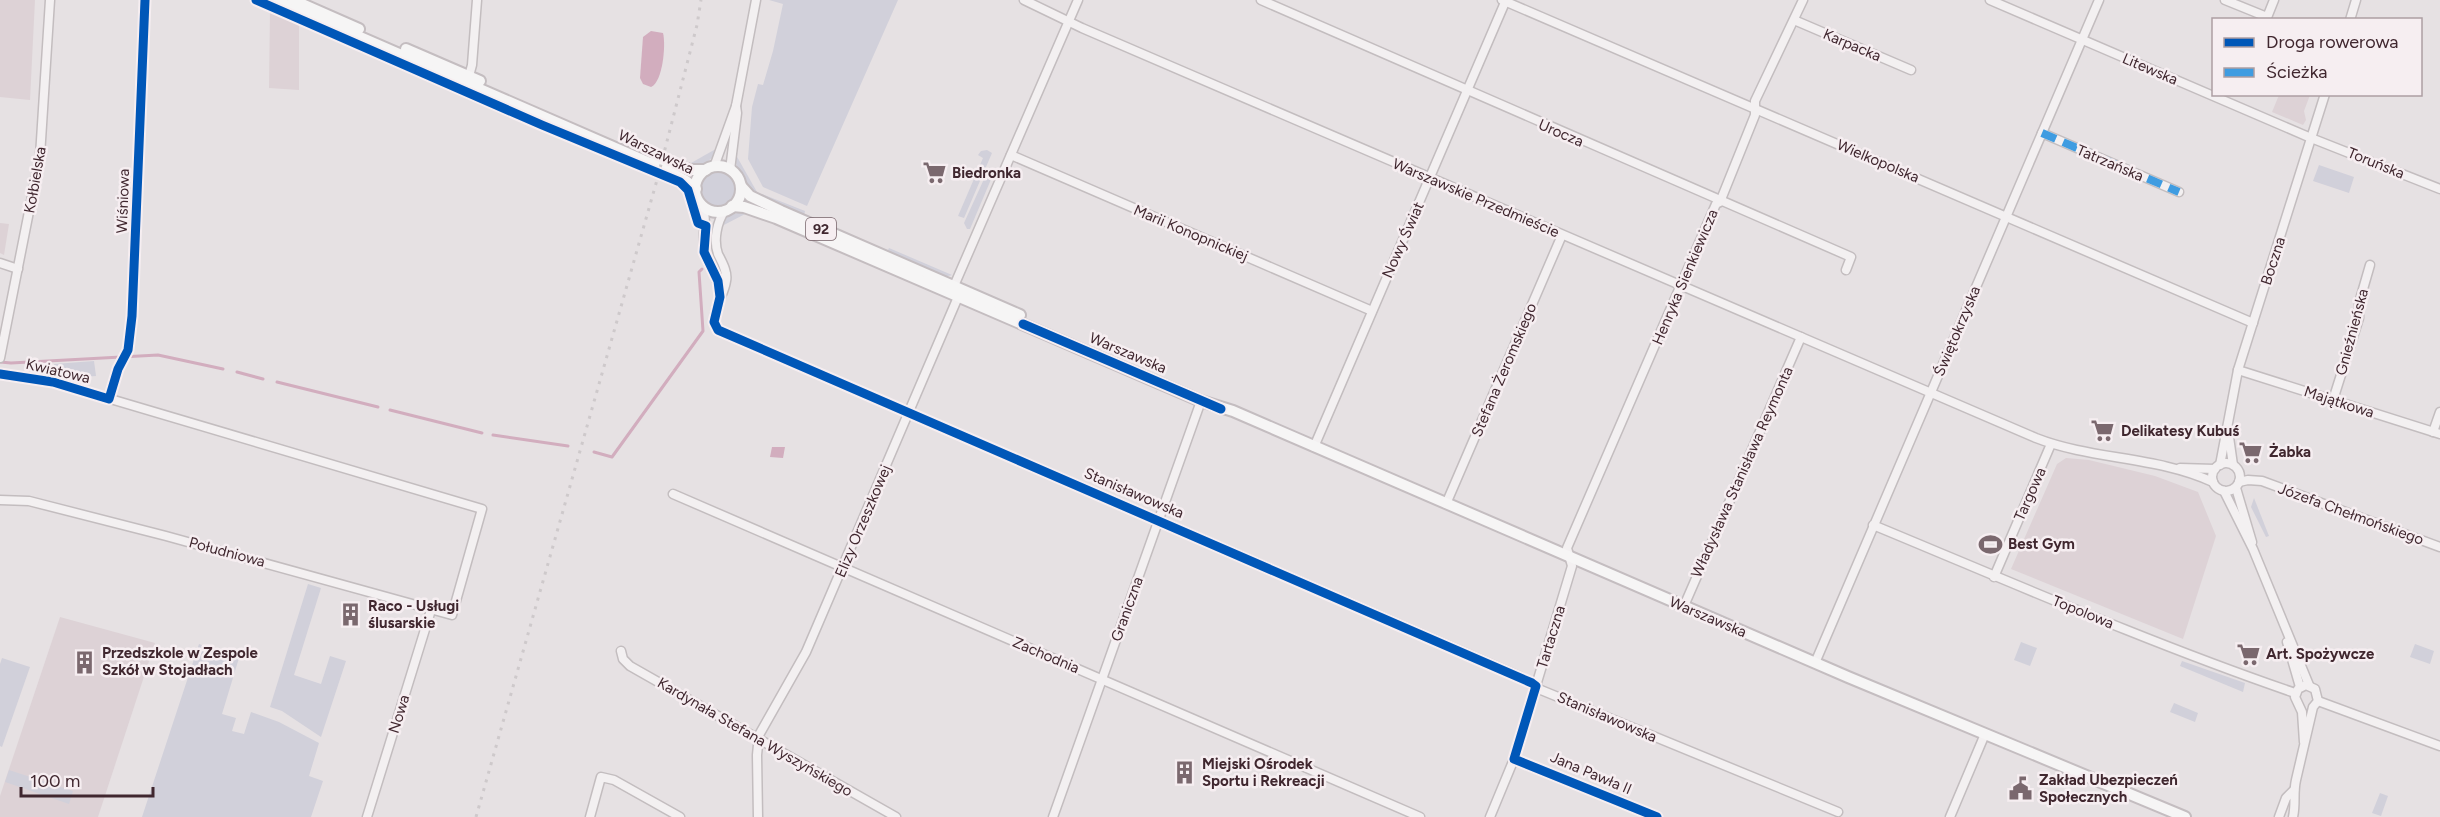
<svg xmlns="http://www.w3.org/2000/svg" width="2440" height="817" font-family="Figtree,sans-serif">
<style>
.built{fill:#ddd2d6}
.green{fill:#d1d0da}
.water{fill:#d2adbe}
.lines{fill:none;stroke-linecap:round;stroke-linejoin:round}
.stream{stroke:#d2adbe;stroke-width:3}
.minor-casing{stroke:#c3bdbf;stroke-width:11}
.major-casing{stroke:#c4bdc0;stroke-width:14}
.minor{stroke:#f3f0f1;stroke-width:8}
.major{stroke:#f6f5f5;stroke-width:10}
.rail{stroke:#cec9cb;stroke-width:3;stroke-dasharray:3 6;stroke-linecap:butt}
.quiet{stroke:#3f9ce1;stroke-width:8;stroke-dasharray:15 8;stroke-linecap:butt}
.cycleway-casing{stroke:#f6eef1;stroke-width:13}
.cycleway{stroke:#0057b8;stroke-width:9}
.labels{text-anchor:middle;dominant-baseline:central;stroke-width:5;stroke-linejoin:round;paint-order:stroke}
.shield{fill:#f6eef1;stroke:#776369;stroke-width:1.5}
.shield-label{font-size:14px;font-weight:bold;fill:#40272f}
.street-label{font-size:15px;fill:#40272f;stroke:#f6eef1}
.poi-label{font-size:15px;font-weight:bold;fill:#40272f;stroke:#f6eef1;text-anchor:start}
</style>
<rect width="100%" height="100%" fill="#e6e1e3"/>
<g class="built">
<polygon points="0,0 35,0 30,100 0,97"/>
<polygon points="270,11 299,23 299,90 269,88"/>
<polygon points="2279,95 2310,95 2304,111 2306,120 2303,125 2272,112"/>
<polygon points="0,223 9,224 4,255 0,253"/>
<polygon points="2066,458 2089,460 2155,476 2198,492 2216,536 2183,639 2011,569 2057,464"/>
<polygon points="60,617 155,643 98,817 0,817 0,796"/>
</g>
<g class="green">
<polygon points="769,0 898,0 807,206 763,187 748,159 752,107 758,84 763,85 773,51 783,4"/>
<path d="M714,150l4,1c-7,10 -16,15 -29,16l2,-4z"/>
<polygon points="987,150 992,153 964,218 958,216 983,158 978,155 981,151"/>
<path d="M736,155l21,37 -2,2c-9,-8 -22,-27 -19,-39z"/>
<polygon points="2319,165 2354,177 2349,193 2313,181"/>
<polygon points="989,168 995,170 970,229 967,229 964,223"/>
<circle cx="718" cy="189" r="18"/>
<polygon points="762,194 805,211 804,216 760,196"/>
<path d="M741,212l6,1 -25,13c2,-10 11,-12 19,-14z"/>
<path d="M889,248l63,27c-13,6 -52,-18 -64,-25z"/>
<polygon points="94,361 96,376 55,379 54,364"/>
<polygon points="2254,498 2269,536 2266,537 2251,507"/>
<polygon points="308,584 321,588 294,675 321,684 330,656 346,661 321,737 282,711 270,707"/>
<polygon points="2021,642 2037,648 2030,666 2014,660"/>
<polygon points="199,644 239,658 222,714 236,718 232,731 244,734 251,712 279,722 319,743 309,776 323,781 311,817 142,817"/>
<polygon points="2415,644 2434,651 2430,664 2410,657"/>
<polygon points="2,658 30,667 2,747 0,746 0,664"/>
<polygon points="2182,661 2245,683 2243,692 2180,666"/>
<polygon points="2174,703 2198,713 2195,722 2170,712"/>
<polygon points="9,770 73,791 69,804 5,782"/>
<polygon points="2380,793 2388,796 2381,816 2372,813"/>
</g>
<g class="water">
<path d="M651,31l12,2c3,11 0,49 -12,54l-8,-3 -3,-6 3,-41z"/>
<polygon points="772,447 785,447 783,458 770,457"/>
</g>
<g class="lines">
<g class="stream">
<polyline points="0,362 11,363 158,355 223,369"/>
<polyline points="237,372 263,379"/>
<polyline points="277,382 378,407"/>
<polyline points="390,410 482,433"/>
<polyline points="493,435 568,446"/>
<polyline points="594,452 612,457 703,331 699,272 702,269"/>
</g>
<defs>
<g id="minor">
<path d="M1024,0l58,28 954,410c56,22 121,18 177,44"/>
<polyline points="1261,0 1851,257 1846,270"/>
<polyline points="1502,0 2253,323"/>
<polyline points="1990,0 2311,138 2440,189"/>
<polyline points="2225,0 2267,17"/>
<polyline points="1794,20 1911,70"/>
<polyline points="2266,20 2274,0"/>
<polyline points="2350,20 2356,0"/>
<polyline points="469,76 472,65 477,0"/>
<polyline points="2042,133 2179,192"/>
<polyline points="1011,155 1372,311"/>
<polyline points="714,167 736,106 756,0"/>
<polyline points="730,170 737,113 736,106"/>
<path d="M702,205c6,15 0,28 2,43 2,17 14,25 16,46"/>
<path d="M725,210c-8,12 -12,30 -7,44 4,8 10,18 8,27 -2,16 -18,33 -8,49l803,347 20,13 297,122"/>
<polyline points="0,263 18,269"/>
<polyline points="954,286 1078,0"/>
<polyline points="0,358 40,156 50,0"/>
<polyline points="2238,370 2440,434"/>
<polyline points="0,374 53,382 482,509 452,615 166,536 29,501 0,500"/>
<polyline points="109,399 118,369 128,350 132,316 145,0"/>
<polyline points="2333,400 2359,318 2359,303 2370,265"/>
<polyline points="2228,430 2233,465"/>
<polyline points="2433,432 2440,412"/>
<polyline points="1314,447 1506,0"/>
<circle cx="2226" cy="477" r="14"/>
<polyline points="2220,465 2238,370 2325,94"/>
<polyline points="2180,468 2215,469"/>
<polyline points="2239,482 2248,480 2262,481 2440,547"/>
<polyline points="2236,488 2252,542"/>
<polyline points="2224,491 2253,549 2309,685"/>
<polyline points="673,494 1420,817"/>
<polyline points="1446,504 1562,235"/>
<path d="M1873,525c140,58 279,119 422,168"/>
<polyline points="1994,577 2051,444"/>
<polyline points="1684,606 1801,337"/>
<polyline points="2287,642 2300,687"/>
<polyline points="621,651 623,659 630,666 896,817"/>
<polyline points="1815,663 2099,0"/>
<polyline points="2318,701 2440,746"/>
<polyline points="1514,759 1657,817"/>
<polyline points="367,817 431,610"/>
<polyline points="590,817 601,777 614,780 680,817"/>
<polyline points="758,817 757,755 759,735 806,652 958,297"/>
<polyline points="1053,817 1201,401"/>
<polyline points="1490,817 1514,759 1572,566 1567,548 1716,204 1720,202 1755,115 1755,101 1803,0"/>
<polyline points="1950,817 1985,734"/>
<polyline points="2279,817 2286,798 2294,790"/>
<path d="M2293,817c3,-14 0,-24 3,-37l17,-73 5,-6 -3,-12 -9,-4 -8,4 -3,8 7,15 2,30"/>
</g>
<g id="major">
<polyline points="275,0 666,170 686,181 696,189"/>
<polyline points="293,0 359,29"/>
<polyline points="406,49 480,81"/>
<polyline points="656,158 690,170 706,170"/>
<circle cx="718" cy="189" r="23"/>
<polyline points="741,186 750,196 781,211 1020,315"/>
<polyline points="732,206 744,207 776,218 1201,401 1233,411 1848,677 2185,817"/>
</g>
</defs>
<use href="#minor" class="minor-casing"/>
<use href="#major" class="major-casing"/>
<use href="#minor" class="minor"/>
<use href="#major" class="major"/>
<polyline class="rail" points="476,817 657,180 697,25 701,0"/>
<polyline class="quiet" points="2042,133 2179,192"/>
<defs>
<g id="cycleway">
<polyline points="256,0 542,125 680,182 688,190 698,223 706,226 704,252 718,281 720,297 714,322 718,330 1532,683 1536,686 1514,759 1657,817"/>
<polyline points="1023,324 1221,409"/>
<polyline points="0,374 53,382 109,399 118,369 128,350 132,316 145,0"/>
</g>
</defs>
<use href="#cycleway" class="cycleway-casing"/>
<use href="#cycleway" class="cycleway"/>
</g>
<defs>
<symbol id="supermarket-bare" viewBox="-9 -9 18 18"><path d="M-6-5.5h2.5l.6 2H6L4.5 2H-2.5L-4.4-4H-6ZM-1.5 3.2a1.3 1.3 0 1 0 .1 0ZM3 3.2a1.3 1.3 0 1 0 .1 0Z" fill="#7a686e" stroke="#f6eef1" stroke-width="2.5" paint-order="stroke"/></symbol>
<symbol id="stadium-bare" viewBox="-9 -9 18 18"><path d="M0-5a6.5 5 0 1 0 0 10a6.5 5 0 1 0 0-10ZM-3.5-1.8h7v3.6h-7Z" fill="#7a686e" stroke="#f6eef1" stroke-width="2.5" paint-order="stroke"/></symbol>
<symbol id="building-bare" viewBox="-9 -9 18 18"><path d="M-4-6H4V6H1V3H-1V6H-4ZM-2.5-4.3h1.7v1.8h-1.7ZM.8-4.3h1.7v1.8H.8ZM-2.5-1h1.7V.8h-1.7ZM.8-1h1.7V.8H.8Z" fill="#7a686e" stroke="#f6eef1" stroke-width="2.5" paint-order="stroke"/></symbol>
<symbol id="civic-bare" viewBox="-9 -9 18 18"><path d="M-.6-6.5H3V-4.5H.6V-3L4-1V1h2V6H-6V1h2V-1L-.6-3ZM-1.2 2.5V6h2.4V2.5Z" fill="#7a686e" stroke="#f6eef1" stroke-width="2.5" paint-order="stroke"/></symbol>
</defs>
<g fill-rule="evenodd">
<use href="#supermarket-bare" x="918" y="156" width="33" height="33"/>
<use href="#supermarket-bare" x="2086" y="414" width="33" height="33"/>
<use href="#supermarket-bare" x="2234" y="436" width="33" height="33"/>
<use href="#stadium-bare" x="1974" y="528" width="33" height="33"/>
<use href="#building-bare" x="334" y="598" width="33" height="33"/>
<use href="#supermarket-bare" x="2232" y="638" width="33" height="33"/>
<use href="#building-bare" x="68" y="646" width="33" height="33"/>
<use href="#building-bare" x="1168" y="756" width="33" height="33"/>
<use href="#civic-bare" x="2004" y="772" width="33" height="33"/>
</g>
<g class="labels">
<rect class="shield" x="806" y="218" width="30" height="22" rx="4.5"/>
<g class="shield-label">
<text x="821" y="229">92</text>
</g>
<g class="street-label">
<text transform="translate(1852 45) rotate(23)">Karpacka</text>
<text transform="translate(2150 69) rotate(23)">Litewska</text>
<text transform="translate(1561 133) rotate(23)">Urocza</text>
<text transform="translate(656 152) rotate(26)">Warszawska</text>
<text transform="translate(1878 161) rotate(23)">Wielkopolska</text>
<text transform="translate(2110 163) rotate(23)">Tatrzańska</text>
<text transform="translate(2376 163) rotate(22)">Toruńska</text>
<text transform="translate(35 180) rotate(-80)">Kołbielska</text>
<text transform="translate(1476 198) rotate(23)">Warszawskie Przedmieście</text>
<text transform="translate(123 201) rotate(-88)">Wiśniowa</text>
<text transform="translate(1191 233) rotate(23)">Marii Konopnickiej</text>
<text transform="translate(1403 240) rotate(-66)">Nowy Świat</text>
<text transform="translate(2273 261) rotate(-72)">Boczna</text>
<text transform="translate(1685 277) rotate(-67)">Henryka Sienkiewicza</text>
<text transform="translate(1957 331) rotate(-67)">Świętokrzyska</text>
<text transform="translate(2352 332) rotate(-75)">Gnieźnieńska</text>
<text transform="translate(1128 353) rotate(23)">Warszawska</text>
<text transform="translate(1504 370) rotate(-67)">Stefana Żeromskiego</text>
<text transform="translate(58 371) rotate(13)">Kwiatowa</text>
<text transform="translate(2339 402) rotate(18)">Majątkowa</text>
<text transform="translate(1742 472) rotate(-66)">Władysława Stanisława Reymonta</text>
<text transform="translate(1134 493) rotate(23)">Stanisławowska</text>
<text transform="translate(2030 494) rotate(-66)">Targowa</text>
<text transform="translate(2351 514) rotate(20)">Józefa Chełmońskiego</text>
<text transform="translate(863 521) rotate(-67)">Elizy Orzeszkowej</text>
<text transform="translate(227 552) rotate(15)">Południowa</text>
<text transform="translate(1127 609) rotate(-70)">Graniczna</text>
<text transform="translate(2083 612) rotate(22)">Topolowa</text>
<text transform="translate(1708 617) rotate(23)">Warszawska</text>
<text transform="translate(1551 637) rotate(-73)">Tartaczna</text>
<text transform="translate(1046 655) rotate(23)">Zachodnia</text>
<text transform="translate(399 714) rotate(-73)">Nowa</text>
<text transform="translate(1607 717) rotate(23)">Stanisławowska</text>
<text transform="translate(755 737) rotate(30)">Kardynała Stefana Wyszyńskiego</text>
<text transform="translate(1591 773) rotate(23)">Jana Pawła II</text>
</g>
<g class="poi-label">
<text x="952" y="173">Biedronka</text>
<text x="2121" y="431">Delikatesy Kubuś</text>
<text x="2269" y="452">Żabka</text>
<text x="2008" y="544">Best Gym</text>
<text x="368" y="606">Raco - Usługi<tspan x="368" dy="17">ślusarskie</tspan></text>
<text x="102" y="653">Przedszkole w Zespole<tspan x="102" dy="17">Szkół w Stojadłach</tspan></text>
<text x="2266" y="654">Art. Spożywcze</text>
<text x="1202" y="764">Miejski Ośrodek<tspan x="1202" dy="17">Sportu i Rekreacji</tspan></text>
<text x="2039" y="780">Zakład Ubezpieczeń<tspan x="2039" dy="17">Społecznych</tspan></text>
</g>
</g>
<rect x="2212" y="18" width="210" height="78" fill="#f6eef1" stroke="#ad9ea3" stroke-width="1.5"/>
<rect x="2224" y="38" width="30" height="9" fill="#0057b8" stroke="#ad9ea3" stroke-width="1.5"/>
<text x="2266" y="48" font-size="18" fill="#40272f">Droga rowerowa</text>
<rect x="2224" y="68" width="30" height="9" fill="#3f9ce1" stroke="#ad9ea3" stroke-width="1.5"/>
<text x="2266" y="78" font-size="18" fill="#40272f">Ścieżka</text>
<path d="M21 787v9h132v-9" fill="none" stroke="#40272f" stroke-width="3"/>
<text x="30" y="787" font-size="18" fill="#40272f" stroke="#f6eef1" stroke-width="4.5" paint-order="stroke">100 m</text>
</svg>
